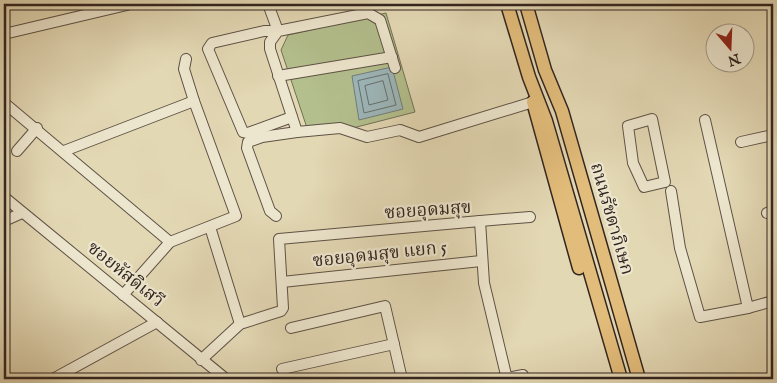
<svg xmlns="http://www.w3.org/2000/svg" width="777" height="383" font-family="'IM FELL English','Noto Serif Thai',serif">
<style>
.green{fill:#b3bf8d;stroke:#727256}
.water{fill:#9cb6b9;stroke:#727c7c}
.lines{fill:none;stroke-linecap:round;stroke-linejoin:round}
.shore{stroke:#676e6c;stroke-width:1}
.minor-casing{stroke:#5e5245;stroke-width:12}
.major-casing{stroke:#322520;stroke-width:15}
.minor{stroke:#ede6ce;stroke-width:10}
.major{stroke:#e2bc7a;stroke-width:12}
.labels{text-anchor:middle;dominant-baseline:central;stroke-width:4.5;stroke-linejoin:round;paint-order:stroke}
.street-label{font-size:18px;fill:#322520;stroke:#ede6ce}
</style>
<rect width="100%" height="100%" fill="#e3d8b4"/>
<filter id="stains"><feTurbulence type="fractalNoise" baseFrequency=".004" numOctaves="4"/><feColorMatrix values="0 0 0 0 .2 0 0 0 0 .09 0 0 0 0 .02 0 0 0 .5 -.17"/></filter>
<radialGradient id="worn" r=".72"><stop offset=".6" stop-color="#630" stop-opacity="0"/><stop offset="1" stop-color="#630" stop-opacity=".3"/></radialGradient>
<polygon class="green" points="386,13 415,112 353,128 307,128 281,50 288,35"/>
<polygon class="water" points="392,67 403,109 359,120 352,76"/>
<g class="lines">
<g class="shore">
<polygon points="388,74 396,105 364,113 358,81"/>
<polygon points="383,81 388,100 369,105 365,86"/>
</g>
<defs>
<g id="minor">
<polyline points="126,4 140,4"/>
<polyline points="268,4 278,31 264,31 212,43 208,49 243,132 248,133 292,117"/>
<polyline points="4,34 127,5"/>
<polyline points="395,68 380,20 368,13 278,31 270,42 270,49 297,132 340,128 367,137 400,130 419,137 533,102"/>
<polyline points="278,76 392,57"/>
<polyline points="8,106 170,242"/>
<polygon points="652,119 665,182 644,187 633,163 628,126"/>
<polyline points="705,120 748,308 773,301"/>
<polyline points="741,142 773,135"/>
<polyline points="17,151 37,128"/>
<polyline points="64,151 194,101"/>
<polyline points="671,191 680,248 700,317 748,308"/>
<polyline points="4,197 226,379"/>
<polyline points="767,213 773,211"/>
<polyline points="276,216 270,211 247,148 248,142 262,137 297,132"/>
<polyline points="4,221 22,213"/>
<polyline points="480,221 530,217"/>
<polyline points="210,227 240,324"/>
<polyline points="282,282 481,261"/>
<polyline points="123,295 170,242 236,216 194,101 184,69 186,59"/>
<polyline points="291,328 385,306 402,379"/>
<polyline points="201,360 240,324 281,311 283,308 279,239 480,221 484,283 507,379"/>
<polyline points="282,369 394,344"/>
<polyline points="53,379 157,322"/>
<polyline points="501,379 523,375"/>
</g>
<g id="major">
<polyline points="507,4 529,77 546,121 621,379"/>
<polyline points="526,4 545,70 562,111 639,379"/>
<polyline points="533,102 579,268"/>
</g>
</defs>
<use href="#minor" class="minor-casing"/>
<use href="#major" class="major-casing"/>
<use href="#minor" class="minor"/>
<use href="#major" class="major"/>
</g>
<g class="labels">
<g class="street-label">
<text transform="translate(428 211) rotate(-4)">ซอยอุดมสุข</text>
<text transform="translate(611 219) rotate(74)">ถนนรัชดาภิเษก</text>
<text transform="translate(380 255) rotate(-6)">ซอยอุดมสุข แยก 5</text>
<text transform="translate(125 275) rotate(39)">ซอยหัสดิเสวี</text>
</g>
</g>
<rect width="777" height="383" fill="none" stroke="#e3d8b4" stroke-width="20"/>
<rect x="5" y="5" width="767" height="373" fill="none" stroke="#322520" stroke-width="2.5"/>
<rect x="10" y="10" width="757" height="363" fill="none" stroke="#322520"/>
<g transform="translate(730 48) rotate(161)"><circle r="24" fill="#ede6ce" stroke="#a29988"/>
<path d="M0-4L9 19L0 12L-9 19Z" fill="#8f2418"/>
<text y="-8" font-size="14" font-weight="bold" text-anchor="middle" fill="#322520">N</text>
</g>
<rect width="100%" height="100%" filter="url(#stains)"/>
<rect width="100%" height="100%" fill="url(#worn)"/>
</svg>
